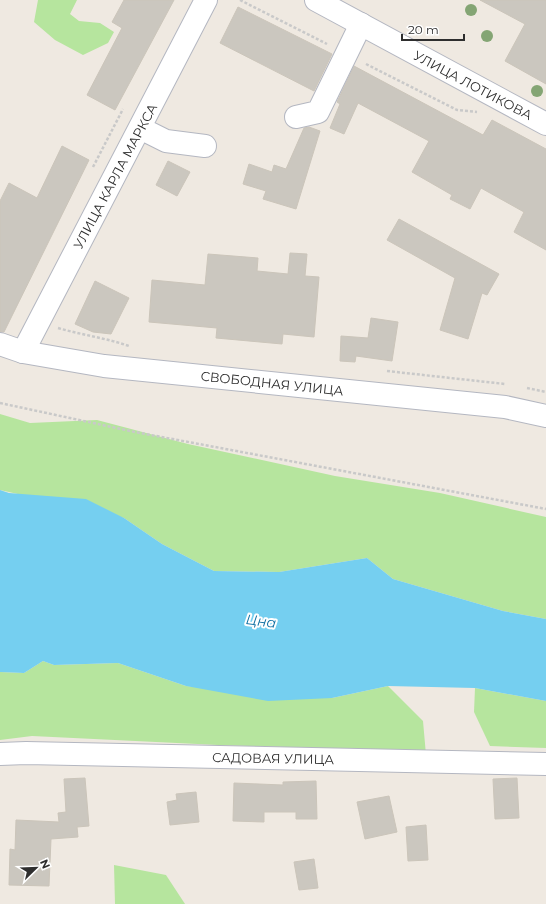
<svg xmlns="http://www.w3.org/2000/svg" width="546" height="904" font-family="Montserrat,sans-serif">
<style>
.green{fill:#b6e59e}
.water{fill:#75cff0}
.building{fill:#cbc7bf;stroke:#cbc5ba}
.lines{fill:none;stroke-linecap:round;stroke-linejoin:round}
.minor-casing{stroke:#b4b7c1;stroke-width:24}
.path{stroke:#c9c9c9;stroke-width:2.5;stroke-dasharray:3 2;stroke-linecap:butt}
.minor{stroke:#fff;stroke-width:22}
.tree{fill:#84a574}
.labels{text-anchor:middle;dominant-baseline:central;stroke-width:4;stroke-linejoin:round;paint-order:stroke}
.street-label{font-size:13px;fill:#2e2e2e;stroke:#fff}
.water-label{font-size:14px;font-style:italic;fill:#0d6fa3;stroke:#fff}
</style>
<rect width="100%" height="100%" fill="#efe9e1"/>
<g class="green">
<polygon points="38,0 77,0 70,14 79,21 100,23 114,32 108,43 83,55 55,40 34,22"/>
<polygon points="0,414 30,423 97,420 188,444 335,476 440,493 546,517 546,619 503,611 393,579 367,558 279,572 214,571 162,544 124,518 0,490"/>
<polygon points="43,661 54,665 118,663 186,686 332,698 388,686 423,721 426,755 380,750 218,745 32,736 0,740 0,672 24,673"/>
<polygon points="475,688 546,701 546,748 490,746 474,712"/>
<polygon points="114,865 166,875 185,904 115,904"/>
</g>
<polygon class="water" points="0,490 9,493 86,499 124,518 162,544 214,571 279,572 367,558 393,579 503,611 546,619 546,701 475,688 388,686 332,698 268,701 186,686 118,663 54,665 43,661 24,673 0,672"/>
<g class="building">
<polygon points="124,0 174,0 115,110 87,95 122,28 112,22"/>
<polygon points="480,0 546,0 546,84 505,61 525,24"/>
<polygon points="238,7 332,54 314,91 220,43"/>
<polygon points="354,66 483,135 492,120 546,149 546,250 514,232 524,212 481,188 470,209 450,199 452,195 412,172 429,141 358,103 344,134 330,128 340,104 337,102"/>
<polygon points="309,127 320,131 296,209 263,199 266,191 243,184 249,164 272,172 274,165 286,169 304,128"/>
<polygon points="62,146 89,160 4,332 0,332 0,201 9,183 37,198"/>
<polygon points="168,161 190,172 177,196 156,185"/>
<polygon points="399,219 499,274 487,295 482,293 468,339 440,330 455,278 387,240"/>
<polygon points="290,253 307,254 305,276 319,277 314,337 283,334 282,344 216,338 217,328 149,322 152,280 205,285 208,254 258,258 257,271 288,274"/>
<polygon points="95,281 129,298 111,334 93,332 75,324"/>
<polygon points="371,318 398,322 392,361 356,356 355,362 340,361 341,336 368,338"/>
<polygon points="85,778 89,826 77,827 78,837 51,839 49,886 9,885 10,849 15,850 16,820 59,822 58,813 66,812 64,779"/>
<polygon points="517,778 519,818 495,819 493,779"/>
<polygon points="316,781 317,819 296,819 296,812 264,812 264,822 233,821 234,783 283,785 283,782"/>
<polygon points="196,792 199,822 170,825 167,802 177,800 176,794"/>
<polygon points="389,796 397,832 365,839 357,802"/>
<polygon points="426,825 428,860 408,861 406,827"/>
<polygon points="314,859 318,888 299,890 294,862"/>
</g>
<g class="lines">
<defs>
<g id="minor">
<polyline points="316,0 546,124"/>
<polyline points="296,117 318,112 361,24"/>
<polyline points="140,128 166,141 205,146"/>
<polyline points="0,344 23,352 104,366 505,407 546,416"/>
<polyline points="23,352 206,0"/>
<polyline points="0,754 26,753 546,764"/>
</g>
</defs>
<use href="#minor" class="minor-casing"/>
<g class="path">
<polyline points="240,0 327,44"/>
<polyline points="366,64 457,110 477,112"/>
<polyline points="93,167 123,109"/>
<path d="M58,328c24,7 48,10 71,18"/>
<polyline points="387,371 505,384"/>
<polyline points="527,388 546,392"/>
<polyline points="0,403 135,432 546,509"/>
</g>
<use href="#minor" class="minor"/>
</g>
<g class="tree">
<circle cx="471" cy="10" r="6"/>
<circle cx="487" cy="36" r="6"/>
<circle cx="537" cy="91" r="6"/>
</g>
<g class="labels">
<g class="street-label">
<text transform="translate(473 85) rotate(28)">УЛИЦА ЛОТИКОВА</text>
<text transform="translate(115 176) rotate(-62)">УЛИЦА КАРЛА МАРКСА</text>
<text transform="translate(272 383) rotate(6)">СВОБОДНАЯ УЛИЦА</text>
<text transform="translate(273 758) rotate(1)">САДОВАЯ УЛИЦА</text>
</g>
<g class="water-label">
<text transform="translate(261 621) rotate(7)">Цна</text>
</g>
</g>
<g transform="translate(36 868) rotate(67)" stroke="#ffffff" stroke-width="3" paint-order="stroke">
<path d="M0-3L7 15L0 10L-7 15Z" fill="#2e2e2e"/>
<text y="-6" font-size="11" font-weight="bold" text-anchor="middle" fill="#2e2e2e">N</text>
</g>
<path d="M402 34v6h62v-6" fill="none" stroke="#2e2e2e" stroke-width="2"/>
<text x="408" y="34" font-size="12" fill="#2e2e2e" stroke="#ffffff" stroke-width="3" paint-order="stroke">20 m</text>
</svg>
